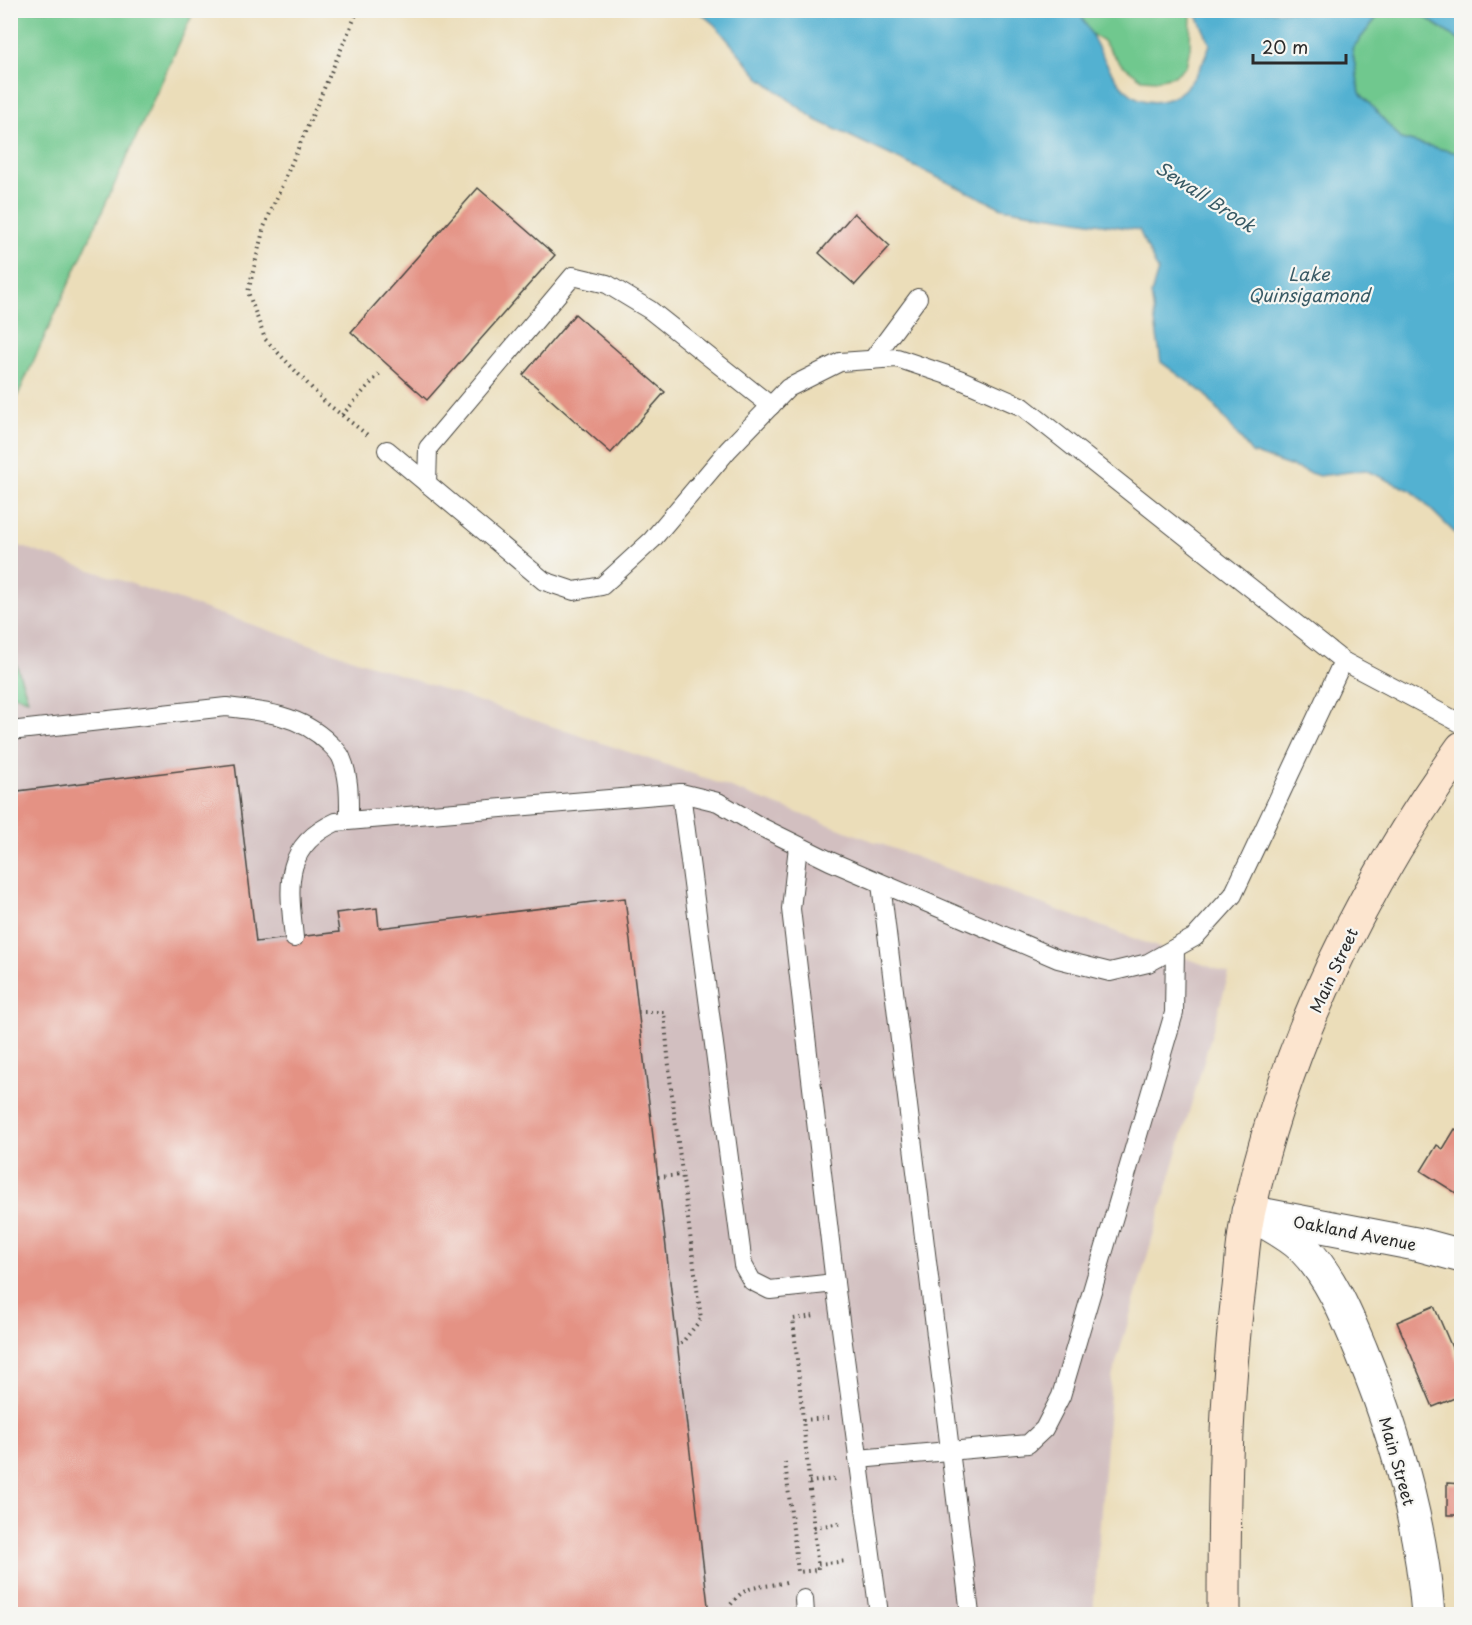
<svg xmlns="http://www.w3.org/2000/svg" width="1472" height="1625" font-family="'Playpen Sans',sans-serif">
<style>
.industrial{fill:#d2bfc0}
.green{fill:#70c88e;stroke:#4e7a5c;stroke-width:1.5}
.water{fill:#52b1d1;stroke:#3e6e7e;stroke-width:1.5}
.building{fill:#e49284}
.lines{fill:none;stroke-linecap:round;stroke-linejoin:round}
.lane-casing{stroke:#484640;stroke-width:20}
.street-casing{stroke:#484640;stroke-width:35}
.secondary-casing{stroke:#484640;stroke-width:35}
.path{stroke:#484640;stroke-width:4;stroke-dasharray:1.5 4.5;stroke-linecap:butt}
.lane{stroke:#fff;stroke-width:18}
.street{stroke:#fff;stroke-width:33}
.secondary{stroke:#fce5cf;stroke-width:33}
.labels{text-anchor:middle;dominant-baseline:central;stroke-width:4.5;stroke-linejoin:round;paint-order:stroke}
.street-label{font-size:16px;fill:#2b2b2b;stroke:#f6f6f2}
.water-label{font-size:18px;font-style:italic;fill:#395a65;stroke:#f6f6f2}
</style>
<rect width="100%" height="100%" fill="#f6f6f2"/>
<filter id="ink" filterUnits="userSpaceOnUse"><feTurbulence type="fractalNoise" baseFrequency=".0167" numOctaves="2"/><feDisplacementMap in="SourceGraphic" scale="12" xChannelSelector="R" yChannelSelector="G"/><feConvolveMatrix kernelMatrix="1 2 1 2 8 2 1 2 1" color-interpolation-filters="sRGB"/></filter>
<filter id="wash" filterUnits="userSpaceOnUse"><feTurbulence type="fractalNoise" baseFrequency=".008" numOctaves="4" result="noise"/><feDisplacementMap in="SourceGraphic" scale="24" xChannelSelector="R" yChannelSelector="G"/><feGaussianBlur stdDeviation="1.35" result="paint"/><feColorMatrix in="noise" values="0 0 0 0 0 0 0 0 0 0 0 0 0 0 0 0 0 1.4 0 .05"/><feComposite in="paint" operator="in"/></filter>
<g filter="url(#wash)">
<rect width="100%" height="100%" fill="#ebddb9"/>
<polygon class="industrial" points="11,543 699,776 1229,974 1111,1381 1093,1614 11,1614"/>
<g class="green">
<polygon points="11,10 194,11 11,410 10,11"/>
<polygon points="1069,11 1191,11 1190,48 1186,66 1174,76 1156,80 1142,79 1120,63 1102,40 1078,27"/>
<polygon points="1382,11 1416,11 1461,42 1461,154 1401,139 1360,93 1352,49"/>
<polygon points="10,649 11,649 28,699 11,694"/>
</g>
<g class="water">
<path d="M698,11h379c24,28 39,109 94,87 20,-8 33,-35 39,-54l-15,-33h187l-30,38 8,44 41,46 60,15v385l-49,-48 -47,-21 -46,6 -67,-23 -46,-58 -45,-33 -10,-68 7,-23 -19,-41 -137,-22 -186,-88 -57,-43 -44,-52z"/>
<polygon points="1416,11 1461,11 1461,42 1456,38"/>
</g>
<g id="blocks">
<g class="building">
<polygon points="478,188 555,255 427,400 351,332"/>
<polygon points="854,213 890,246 855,285 819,253"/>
<polygon points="575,314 665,392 611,453 523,375"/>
<polygon points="235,764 256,942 339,932 336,913 377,908 379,928 625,898 709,1614 10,1614 10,792"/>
<polygon points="1455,1129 1462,1133 1462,1189 1459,1188 1456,1193 1421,1171 1437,1145 1443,1149"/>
<polygon points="1434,1306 1462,1371 1462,1395 1433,1407 1397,1322"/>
<polygon points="1447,1483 1462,1484 1462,1515 1447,1515"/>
</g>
</g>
</g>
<g filter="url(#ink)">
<use href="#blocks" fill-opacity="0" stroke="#484640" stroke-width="1.5"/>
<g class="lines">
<defs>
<g id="lane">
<polyline points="872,360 918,298"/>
<polyline points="387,450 544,581 574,591 602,586 652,540 728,450 788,388 840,362 897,358 959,379 1023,407 1343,661 1462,724"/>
<polyline points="427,484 428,448 573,276 607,284 650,310 771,406"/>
<path d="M10,731l216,-24c37,4 75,8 103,36 4,4 9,8 12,14 9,20 8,42 8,63"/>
<polyline points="681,793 743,1265 752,1281 770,1290 835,1283 879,1614"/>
<polyline points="798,846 791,909 835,1283"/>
<polyline points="881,884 970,1614"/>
<path d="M294,938c-5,-51 -13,-91 42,-116l345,-29 37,9 41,24 71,35 228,98 52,13 38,-9 47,-26 38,-42 110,-234"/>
<polyline points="858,1459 1028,1444 1044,1429 1061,1396 1174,1013 1175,948"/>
<polyline points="804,1599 805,1614"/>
</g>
<g id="street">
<path d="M1248,1212c17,11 40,21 54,35 28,28 44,67 59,103 35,85 60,172 67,264"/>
<polyline points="1265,1215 1421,1245 1462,1256"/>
</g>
<path id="secondary" d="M1224,1614c0,-108 1,-218 15,-326 3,-26 4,-53 10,-78 37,-168 113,-323 213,-462"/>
</defs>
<use href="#lane" class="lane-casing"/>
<use href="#street" class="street-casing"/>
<use href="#secondary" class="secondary-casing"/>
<g class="path">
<polyline points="358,10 264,227 248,292 265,339 325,402 370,437"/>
<polyline points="342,415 380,373"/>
<polyline points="638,1012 664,1012 671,1088 701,1319 681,1344"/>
<polyline points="658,1177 682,1175"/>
<polyline points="803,1420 828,1418"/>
<polyline points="785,1462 798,1572 818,1570 793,1319 815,1316"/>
<polyline points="809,1482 835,1479"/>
<polyline points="814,1527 843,1523"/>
<polyline points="818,1564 847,1561"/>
<path d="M724,1614c23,-34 27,-23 62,-32"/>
</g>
<use href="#lane" class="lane"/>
<use href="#street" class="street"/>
<use href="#secondary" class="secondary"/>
</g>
</g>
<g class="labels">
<g class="street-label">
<text transform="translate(1333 970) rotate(-65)">Main Street</text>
<text transform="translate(1355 1232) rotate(11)">Oakland Avenue</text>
<text transform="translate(1398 1461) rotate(74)">Main Street</text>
</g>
<g class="water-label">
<text transform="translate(1206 196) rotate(33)">Sewall Brook</text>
<text x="1309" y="273">Lake<tspan x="1309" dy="21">Quinsigamond</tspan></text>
</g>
</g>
<rect width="1472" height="1625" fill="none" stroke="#f6f6f2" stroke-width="36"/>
<path d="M1253 54v9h93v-9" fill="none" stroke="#2b2b2b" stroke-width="3"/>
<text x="1262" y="54" font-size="18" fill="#2b2b2b" stroke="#f6f6f2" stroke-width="4.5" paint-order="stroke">20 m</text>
</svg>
